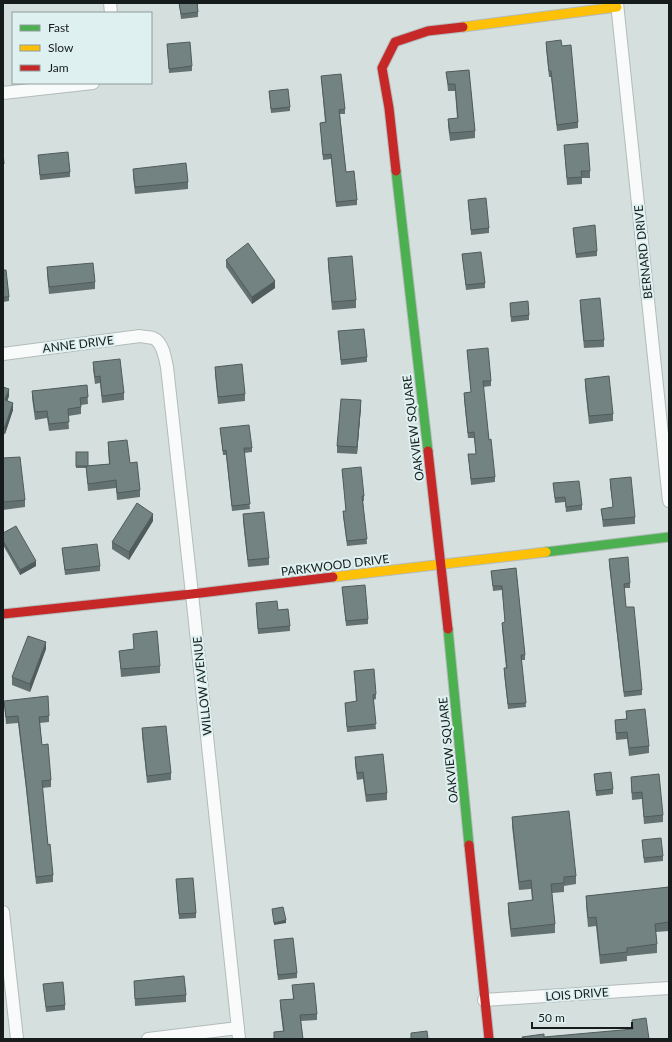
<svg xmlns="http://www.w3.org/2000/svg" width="672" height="1042" font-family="Lato,sans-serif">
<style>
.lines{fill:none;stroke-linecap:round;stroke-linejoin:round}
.street-casing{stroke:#b3bbbb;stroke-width:14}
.fast-casing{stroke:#b3bbbb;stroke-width:11}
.slow-casing{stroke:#b3bbbb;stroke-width:11}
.jam-casing{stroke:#b3bbbb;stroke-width:11}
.street{stroke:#f9fafa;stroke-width:12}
.fast{stroke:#4caf50;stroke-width:9}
.slow{stroke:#ffc107;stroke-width:9}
.jam{stroke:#c62828;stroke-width:9}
.wall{fill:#637170}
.shaded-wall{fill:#505c5b}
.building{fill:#738382;stroke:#505c5b}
.labels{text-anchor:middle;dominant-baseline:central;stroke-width:4;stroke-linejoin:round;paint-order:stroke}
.street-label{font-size:12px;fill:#151c1b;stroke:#def1f0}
</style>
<rect width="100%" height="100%" fill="#d5dfde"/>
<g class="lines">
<defs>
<g id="street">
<polyline points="110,3 111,13"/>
<polyline points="617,3 669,501"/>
<polyline points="3,93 93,83"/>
<path d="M3,354l137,-18c4,1 9,1 13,2 10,4 12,20 14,29l25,227 47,445"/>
<polyline points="3,912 17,1039"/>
<polyline points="484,1000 669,988"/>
<polyline points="148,1039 238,1028"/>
</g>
<g id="fast">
<polyline points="396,171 428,451"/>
<polyline points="546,552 669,537"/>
<polyline points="448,629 469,845"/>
</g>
<g id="slow">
<polyline points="463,27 617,7"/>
<polyline points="333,577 546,552"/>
</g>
<g id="jam">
<polyline points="396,171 389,108 382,68 395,42 428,31 463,27"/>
<polyline points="428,451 448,629"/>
<polyline points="3,614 192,594 333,577"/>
<polyline points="469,845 489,1039"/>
</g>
</defs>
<use href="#street" class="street-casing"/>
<use href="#fast" class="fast-casing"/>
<use href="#slow" class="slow-casing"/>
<use href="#jam" class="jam-casing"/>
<use href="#street" class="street"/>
<use href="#fast" class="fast"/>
<use href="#slow" class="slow"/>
<use href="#jam" class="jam"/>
</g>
<g class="wall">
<polygon points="179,3 205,3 205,4 198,4 198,17 181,19"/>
<polygon points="546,42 578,122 578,128 557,131 551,77 549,77 546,48"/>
<polygon points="167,44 192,66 192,71 169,73"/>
<polygon points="469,70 475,131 475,138 450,141 448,126 448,119 457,118 455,91 448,91 446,72"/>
<polygon points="321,76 345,109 345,114 340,114 346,172 357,200 357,205 336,207 331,159 323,160 320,123 325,122"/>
<polygon points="269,91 290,107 290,111 271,113"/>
<polygon points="564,145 590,171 590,178 582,178 582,184 567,185"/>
<polygon points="3,151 4,164 4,170 3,170"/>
<polygon points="38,155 70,172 70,177 40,180"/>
<polygon points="133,169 188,182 188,189 135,194 133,176"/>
<polygon points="468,200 489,228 489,233 471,235"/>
<polygon points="573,228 597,251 597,256 576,258"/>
<polygon points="462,254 485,283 485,288 466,290"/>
<polygon points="328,258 356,300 356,308 332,310 328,265"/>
<polygon points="226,260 275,288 252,304 226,267"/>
<polygon points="47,267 95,282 95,289 49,294 47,274"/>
<polygon points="3,270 9,297 9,301 3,302"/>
<polygon points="580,300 604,340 604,347 584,348 580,307"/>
<polygon points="510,303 529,315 529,320 511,322"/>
<polygon points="338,331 367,357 367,362 341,365"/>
<polygon points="467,350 491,381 491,386 483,387 489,440 495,477 495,482 471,485 468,454 476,454 474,438 468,438 464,399 464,393 471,392"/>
<polygon points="93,362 124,393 124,400 102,403 100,383 95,384 93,369"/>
<polygon points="215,367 245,394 245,401 218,404 215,374"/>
<polygon points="585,379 613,414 613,421 589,424 585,386"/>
<polygon points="87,385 88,404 81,405 81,414 68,416 69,429 49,431 47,418 35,420 32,398 32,391"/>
<polygon points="3,387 9,396 7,401 13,410 5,434 3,434"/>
<polygon points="361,407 357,454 337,453 337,446"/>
<polygon points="220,428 252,448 252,452 244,453 250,509 232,511 226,455 223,455"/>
<polygon points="108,442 130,463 140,490 140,497 117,500 116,488 88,491 86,468 76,468 76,452 88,466 109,464 108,450"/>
<polygon points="3,458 25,500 25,507 3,510"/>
<polygon points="342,469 364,496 364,501 363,501 367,544 347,546 343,516 343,511 346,511"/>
<polygon points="610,479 635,517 635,524 603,527 601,509 613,507 610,486"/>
<polygon points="553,483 582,505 582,510 566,512 565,502 555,503"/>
<polygon points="243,514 269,558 269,565 248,567 243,521"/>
<polygon points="153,521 129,560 112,549 112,542"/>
<polygon points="3,533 36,566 20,575 3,545"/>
<polygon points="62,548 100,566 100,571 65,575"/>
<polygon points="609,559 630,583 630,588 624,588 626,607 642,690 642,695 624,697 609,564"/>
<polygon points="516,568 525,655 525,660 521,660 526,707 508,709 504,673 504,668 506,668 502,628 502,623 505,623 502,590 493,591 491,571"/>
<polygon points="342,587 368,619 368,624 346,626"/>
<polygon points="256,603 278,610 290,626 290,631 258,634"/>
<polygon points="133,634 160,666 160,673 121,677 119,651 134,649"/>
<polygon points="46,649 30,692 12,685 12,677"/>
<polygon points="354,671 376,694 376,699 373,700 376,729 347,732 345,703 356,702"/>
<polygon points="4,701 49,716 49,722 40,723 42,745 51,780 51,787 42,788 48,845 53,875 53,882 36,884 26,789 18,723 6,724"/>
<polygon points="626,711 649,746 649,753 629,756 627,739 616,740 615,720 626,719"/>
<polygon points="142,728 171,773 171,780 147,783 142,735"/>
<polygon points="355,757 387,793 387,800 366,802 363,779 357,780 355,764"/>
<polygon points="594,774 613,789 613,794 596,796"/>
<polygon points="631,777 663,815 663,822 644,824 642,799 632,800 631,784"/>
<polygon points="512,817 576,876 576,884 564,886 564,892 552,893 555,924 555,933 511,937 508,912 508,903 532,900 531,889 519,890 512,826"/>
<polygon points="642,840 663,856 663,861 644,863"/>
<polygon points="176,879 196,913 196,918 179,919"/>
<polygon points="669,887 669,931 656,932 657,944 657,953 627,956 627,961 600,964 596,926 588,927 586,905 586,896"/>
<polygon points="274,940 297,973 297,978 278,980"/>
<polygon points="134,981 186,995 186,1002 135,1006"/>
<polygon points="43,984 65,1005 65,1010 46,1012"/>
<polygon points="292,985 317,1014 317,1020 301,1021 303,1039 274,1039 274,1032 283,1031 280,1006 280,1000 293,999"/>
</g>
<g class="shaded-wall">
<polygon points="275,281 275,288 252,304 252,297"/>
<polygon points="9,389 9,396 5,407 5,400"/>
<polygon points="361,400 361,407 357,454 357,447"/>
<polygon points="13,403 13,410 5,434 5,427"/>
<polygon points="153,514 153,521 129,560 129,552"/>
<polygon points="36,561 36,566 20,575 20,570"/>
<polygon points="46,642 46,649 30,692 30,684"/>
<polygon points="286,920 286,923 274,925 274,923"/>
</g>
<g class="building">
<polygon points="179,3 197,3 198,12 181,14"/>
<polygon points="561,40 562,46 571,45 578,122 557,125 551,71 549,71 546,42"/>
<polygon points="190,42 192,66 169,69 167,44"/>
<polygon points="469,70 475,131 450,133 448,119 458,118 455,84 448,84 446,72"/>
<polygon points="341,74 345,109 339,110 346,172 354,171 357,200 336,202 331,154 323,155 320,123 326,122 321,76"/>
<polygon points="288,89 290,107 271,109 269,91"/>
<polygon points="588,143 590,171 581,171 582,177 567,178 564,145"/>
<polygon points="3,151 4,164 3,164"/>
<polygon points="68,152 70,172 40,175 38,155"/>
<polygon points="186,163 188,182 135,187 133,169"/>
<polygon points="486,198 489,228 471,230 468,200"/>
<polygon points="595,225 597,251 576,254 573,228"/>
<polygon points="248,243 275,281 252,297 226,260"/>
<polygon points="481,252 485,283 466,285 462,254"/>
<polygon points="352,256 356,300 332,302 328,258"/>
<polygon points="93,263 95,282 49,287 47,267"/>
<polygon points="3,270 6,270 9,297 3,297"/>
<polygon points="600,298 604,340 584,341 580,300"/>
<polygon points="528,301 529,315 511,317 510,303"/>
<polygon points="364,329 367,357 341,360 338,331"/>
<polygon points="488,348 491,381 483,381 489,440 491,439 495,477 471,479 468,454 476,454 474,432 468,433 464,393 471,392 467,350"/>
<polygon points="120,359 124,393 102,396 100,376 95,377 93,362"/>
<polygon points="242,364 245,394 218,397 215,367"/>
<polygon points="609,376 613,414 589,416 585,379"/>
<polygon points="87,385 88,397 80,398 81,407 68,409 69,422 49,424 47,411 35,412 32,391"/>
<polygon points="3,387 9,389 5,400 13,403 5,427 3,427"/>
<polygon points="341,399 361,400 357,447 337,446"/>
<polygon points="249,425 252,448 244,448 250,504 232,506 226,450 223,451 220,428"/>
<polygon points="127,440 130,463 137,462 140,490 117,493 116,480 88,484 86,466 110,464 108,442"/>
<rect x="76" y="452" width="12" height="14"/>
<polygon points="20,457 25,500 3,502 3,458"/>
<polygon points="361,467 364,496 362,496 367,539 347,541 343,511 346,511 342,469"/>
<polygon points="631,477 635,517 603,520 601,509 613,507 610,479"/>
<polygon points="579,481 582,505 566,507 565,497 555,498 553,483"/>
<polygon points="137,503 153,514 129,552 112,542"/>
<polygon points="264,512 269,558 248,560 243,514"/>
<polygon points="16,526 36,561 20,570 3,541 3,533"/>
<polygon points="97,544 100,566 65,570 62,548"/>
<polygon points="628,557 630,583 624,584 626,607 634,607 642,690 624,692 609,559"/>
<polygon points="516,568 525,655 521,655 526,703 508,704 504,668 507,668 502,623 505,622 502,586 493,586 491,571"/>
<polygon points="365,585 368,619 346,621 342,587"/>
<polygon points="277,601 278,610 288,609 290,626 258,629 256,603"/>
<polygon points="157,631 160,666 121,669 119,651 134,649 133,634"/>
<polygon points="28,636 46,642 30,684 12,677"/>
<polygon points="374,669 376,694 373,695 376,724 347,727 345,703 357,701 354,671"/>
<polygon points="48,696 49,716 39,717 42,745 48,744 51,780 42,781 48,845 50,844 53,875 36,877 26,783 18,716 6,717 4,701"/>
<polygon points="645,709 649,746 629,748 627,732 616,733 615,720 627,719 626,711"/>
<polygon points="166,726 171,773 147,776 142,728"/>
<polygon points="383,754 387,793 366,795 363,772 357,773 355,757"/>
<polygon points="611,772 613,789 596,791 594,774"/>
<polygon points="659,774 663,815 644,817 642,792 632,793 631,777"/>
<polygon points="569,811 576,876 564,877 564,883 551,884 555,924 511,929 508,903 533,900 531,880 519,882 512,817"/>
<polygon points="661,838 663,856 644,858 642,840"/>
<polygon points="193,878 196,913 179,914 176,879"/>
<polygon points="669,887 669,922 655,924 657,944 627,948 627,952 600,955 596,917 588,918 586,896"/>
<polygon points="283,907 286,920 274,923 272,909"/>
<polygon points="293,938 297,973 278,975 274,940"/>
<polygon points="184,976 186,995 135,999 134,981"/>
<polygon points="63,982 65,1005 46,1007 43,984"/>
<polygon points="314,983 317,1014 300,1015 303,1039 274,1039 274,1032 284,1031 280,1000 294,999 292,985"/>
<polygon points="646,1018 649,1039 523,1039 522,1037 544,1034 544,1037 633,1029 632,1020"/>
<polygon points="427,1031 428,1039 411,1039 411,1033"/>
</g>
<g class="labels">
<g class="street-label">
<text transform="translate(643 252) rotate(-96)">BERNARD DRIVE</text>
<text transform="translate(78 344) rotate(-7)">ANNE DRIVE</text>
<text transform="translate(413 428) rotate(-97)">OAKVIEW SQUARE</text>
<text transform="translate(335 565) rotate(-7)">PARKWOOD DRIVE</text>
<text transform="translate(202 686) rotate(-96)">WILLOW AVENUE</text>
<text transform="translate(448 750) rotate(-96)">OAKVIEW SQUARE</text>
<text transform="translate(577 994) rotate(-4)">LOIS DRIVE</text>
</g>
</g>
<rect width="672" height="1042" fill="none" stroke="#151c1b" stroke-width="8"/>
<rect x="12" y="12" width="140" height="72" fill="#def1f0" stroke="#8e9c9b"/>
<rect x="20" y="25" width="20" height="6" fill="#4caf50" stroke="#8e9c9b"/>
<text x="48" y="32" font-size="12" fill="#151c1b">Fast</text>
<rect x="20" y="45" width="20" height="6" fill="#ffc107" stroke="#8e9c9b"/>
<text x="48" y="52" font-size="12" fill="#151c1b">Slow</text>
<rect x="20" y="65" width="20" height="6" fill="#c62828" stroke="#8e9c9b"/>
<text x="48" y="72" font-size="12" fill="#151c1b">Jam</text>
<path d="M532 1022v6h100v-6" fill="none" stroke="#151c1b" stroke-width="2"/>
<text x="538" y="1022" font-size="12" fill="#151c1b" stroke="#def1f0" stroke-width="3" paint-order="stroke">50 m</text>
</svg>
